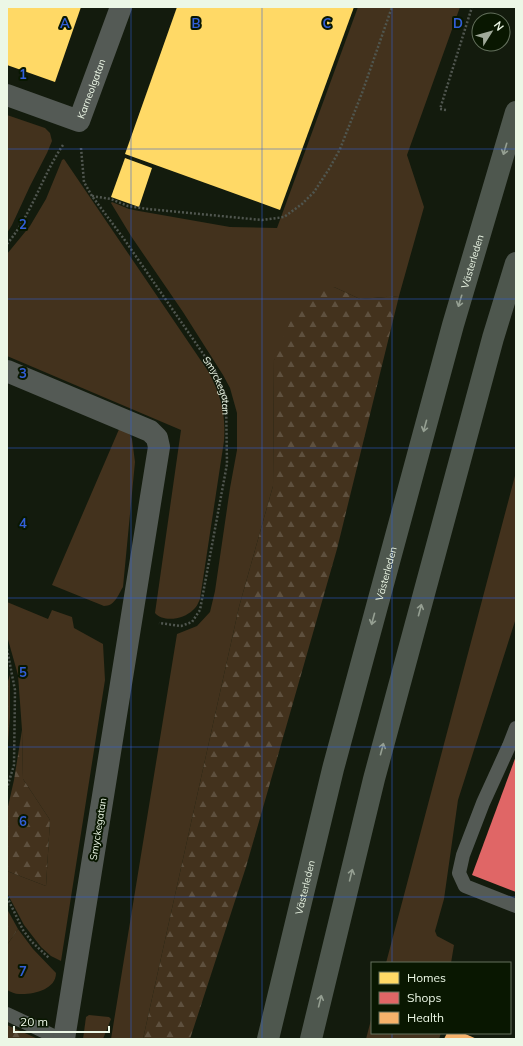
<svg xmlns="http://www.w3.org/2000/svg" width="523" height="1046" font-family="Mulish,sans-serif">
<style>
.green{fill:#43321d}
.forest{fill:url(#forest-firs)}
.homes{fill:#ffd966}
.shops{fill:#e06666}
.health{fill:#f6b26b}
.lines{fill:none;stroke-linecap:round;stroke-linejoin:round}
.path{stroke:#50564f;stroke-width:2.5;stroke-dasharray:2 2;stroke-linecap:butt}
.lane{stroke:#545a55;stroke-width:14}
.street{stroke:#545a55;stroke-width:22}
.highway{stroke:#4e574e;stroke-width:22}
.oneway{stroke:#959f92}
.grid{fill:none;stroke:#325fd9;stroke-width:1;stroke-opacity:0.55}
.labels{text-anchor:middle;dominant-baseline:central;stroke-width:4;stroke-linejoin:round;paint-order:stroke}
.street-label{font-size:10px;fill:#ecf7e6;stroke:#091701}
.grid-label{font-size:13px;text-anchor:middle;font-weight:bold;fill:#325fd9;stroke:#091701;stroke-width:4;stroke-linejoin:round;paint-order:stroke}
</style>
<defs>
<pattern id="forest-firs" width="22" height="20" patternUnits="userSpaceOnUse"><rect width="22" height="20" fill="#43321d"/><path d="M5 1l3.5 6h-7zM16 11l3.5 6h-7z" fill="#5e503e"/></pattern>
</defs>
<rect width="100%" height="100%" fill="#131b0d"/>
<g class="green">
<polygon points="358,7 460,7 407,155 424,207 399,296 360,299 334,287 274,360 273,486 239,607 143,1039 111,1039 177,634 197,626 210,612 215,591 230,488 237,450 237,413 230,388 223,375 183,312 131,236 111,203 112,202 129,209 139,211 230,227 277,228"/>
<polygon points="7,115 45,128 50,133 52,141 47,153 30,186 12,225 7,233"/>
<path d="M64,159l144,212c13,24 18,43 16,70l-24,158c-2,4 -3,8 -7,11 -9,9 -29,13 -38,3l26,-183 -174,-74v-102l23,-28 16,-27 16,-39z"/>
<path d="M120,427l8,4 4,8 3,23 -12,125c-5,8 -8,19 -19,19l-52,-21z"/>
<polygon points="516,472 516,618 458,800 444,899 435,931 437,936 454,945 451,963 386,963"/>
<polygon points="7,602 48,619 52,610 72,617 74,628 103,644 105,680 61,961 51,956 41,947 24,925 7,893 7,871 46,886 50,820 23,779 22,730 18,675 7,636"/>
<path d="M18,929l15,20 23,24c0,17 -24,22 -37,21 -4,0 -8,-2 -12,-4v-45z"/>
<polygon points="89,1015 109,1017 111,1019 103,1039 83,1039 86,1017"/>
<polygon points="372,1016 372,1033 441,1033 439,1039 366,1039"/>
</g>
<g class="forest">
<polygon points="334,287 360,299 399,296 337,549 246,867 190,1039 143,1039 239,607 273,486 274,360 298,303 313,291"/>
<polygon points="10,675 10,716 7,757 7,684"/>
<polygon points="22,730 23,779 50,820 46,886 7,871 7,811 14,780"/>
<polygon points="7,909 18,929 7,945"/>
<polygon points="7,1025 38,1039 7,1039"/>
</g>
<g class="homes">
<polygon points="7,7 81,7 55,82 7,65"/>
<polygon points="177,7 354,7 280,210 125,154"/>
<polygon points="125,158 152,168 139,207 111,197"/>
</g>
<polygon class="shops" points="516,756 516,892 472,875"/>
<polygon class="health" points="447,1033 463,1033 477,1039 444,1039"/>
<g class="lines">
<g class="path">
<polyline points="446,110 440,109 472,7"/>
<path id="s1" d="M81,148l3,34 8,14 32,43 91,132 11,27 1,66 -27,146 -8,12 -11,4 -22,-3"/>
<polyline points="92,196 111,199 128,206 148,209 262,220 284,217 302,204 314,192 329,169 340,149 362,93 392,7"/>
<path d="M7,244c25,-30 35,-68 56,-99"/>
<polyline points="7,649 15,690 14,765 7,788"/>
<polyline points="7,897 23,930 32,942 49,958"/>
</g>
<g class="lane">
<polyline points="516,728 509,746 483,803 463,855 459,873 465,886 516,906"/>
<polyline points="7,1014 60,1039"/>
</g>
<g class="street">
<path id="s2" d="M7,95l72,26 42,-114"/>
<polyline points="7,371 150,431 157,438 159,447 64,1039"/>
</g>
<g class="highway">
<path id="s3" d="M268,1039l65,-270 120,-444 63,-213"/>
<polyline points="311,1039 374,779 493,338 516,263"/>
</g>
</g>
<defs><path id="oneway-shaft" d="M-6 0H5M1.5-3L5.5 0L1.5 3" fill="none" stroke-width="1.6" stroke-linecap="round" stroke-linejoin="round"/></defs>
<g class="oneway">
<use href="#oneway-shaft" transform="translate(505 149) rotate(107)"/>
<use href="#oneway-shaft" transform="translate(460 301) rotate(107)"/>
<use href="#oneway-shaft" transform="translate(425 426) rotate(105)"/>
<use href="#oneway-shaft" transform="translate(420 610) rotate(-75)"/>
<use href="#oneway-shaft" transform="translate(373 619) rotate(105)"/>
<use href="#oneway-shaft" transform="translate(382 749) rotate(-75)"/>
<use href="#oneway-shaft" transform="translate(351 875) rotate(-76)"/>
<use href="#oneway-shaft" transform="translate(320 1001) rotate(-76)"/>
</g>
<path class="grid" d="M131,7v1032M262,7v1032M392,7v956M7,149h509M7,299h509M7,448h509M7,598h509M7,747h509M7,897h509M392,1033v6"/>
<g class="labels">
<g class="street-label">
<text stroke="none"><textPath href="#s2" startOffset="111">Karneolgatan</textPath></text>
<text stroke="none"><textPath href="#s3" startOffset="804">Västerleden</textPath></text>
<text stroke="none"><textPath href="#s1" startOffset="279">Smyckegatan</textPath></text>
<text stroke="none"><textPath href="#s3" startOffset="480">Västerleden</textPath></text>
<text transform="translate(98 829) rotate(-81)">Smyckegatan</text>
<text stroke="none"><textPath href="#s3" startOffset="156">Västerleden</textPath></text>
</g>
</g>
<g class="grid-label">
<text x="65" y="28">A</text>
<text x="196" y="28">B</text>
<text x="327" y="28">C</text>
<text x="458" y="28">D</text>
<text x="23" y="79">1</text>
<text x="23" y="229">2</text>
<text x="23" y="378">3</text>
<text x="23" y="528">4</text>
<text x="23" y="677">5</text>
<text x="23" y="826">6</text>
<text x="23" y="976">7</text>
</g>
<rect width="523" height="1046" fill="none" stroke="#ecf7e6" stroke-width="16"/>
<rect x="371" y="962" width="140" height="72" fill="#091701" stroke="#64715d"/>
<rect x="379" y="972" width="20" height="12" fill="#ffd966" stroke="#64715d"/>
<text x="407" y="982" font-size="12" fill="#ecf7e6">Homes</text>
<rect x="379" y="992" width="20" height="12" fill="#e06666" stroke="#64715d"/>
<text x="407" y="1002" font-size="12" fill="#ecf7e6">Shops</text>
<rect x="379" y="1012" width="20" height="12" fill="#f6b26b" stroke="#64715d"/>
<text x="407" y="1022" font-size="12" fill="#ecf7e6">Health</text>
<g transform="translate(491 32) rotate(53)"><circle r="19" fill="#091701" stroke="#64715d"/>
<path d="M0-3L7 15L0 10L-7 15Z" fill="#a0aa9a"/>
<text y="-6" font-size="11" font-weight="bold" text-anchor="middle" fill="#ecf7e6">N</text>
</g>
<path d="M14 1026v6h95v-6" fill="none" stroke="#ecf7e6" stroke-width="2"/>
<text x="20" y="1026" font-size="12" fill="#ecf7e6" stroke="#091701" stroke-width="3" paint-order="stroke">20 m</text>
</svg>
